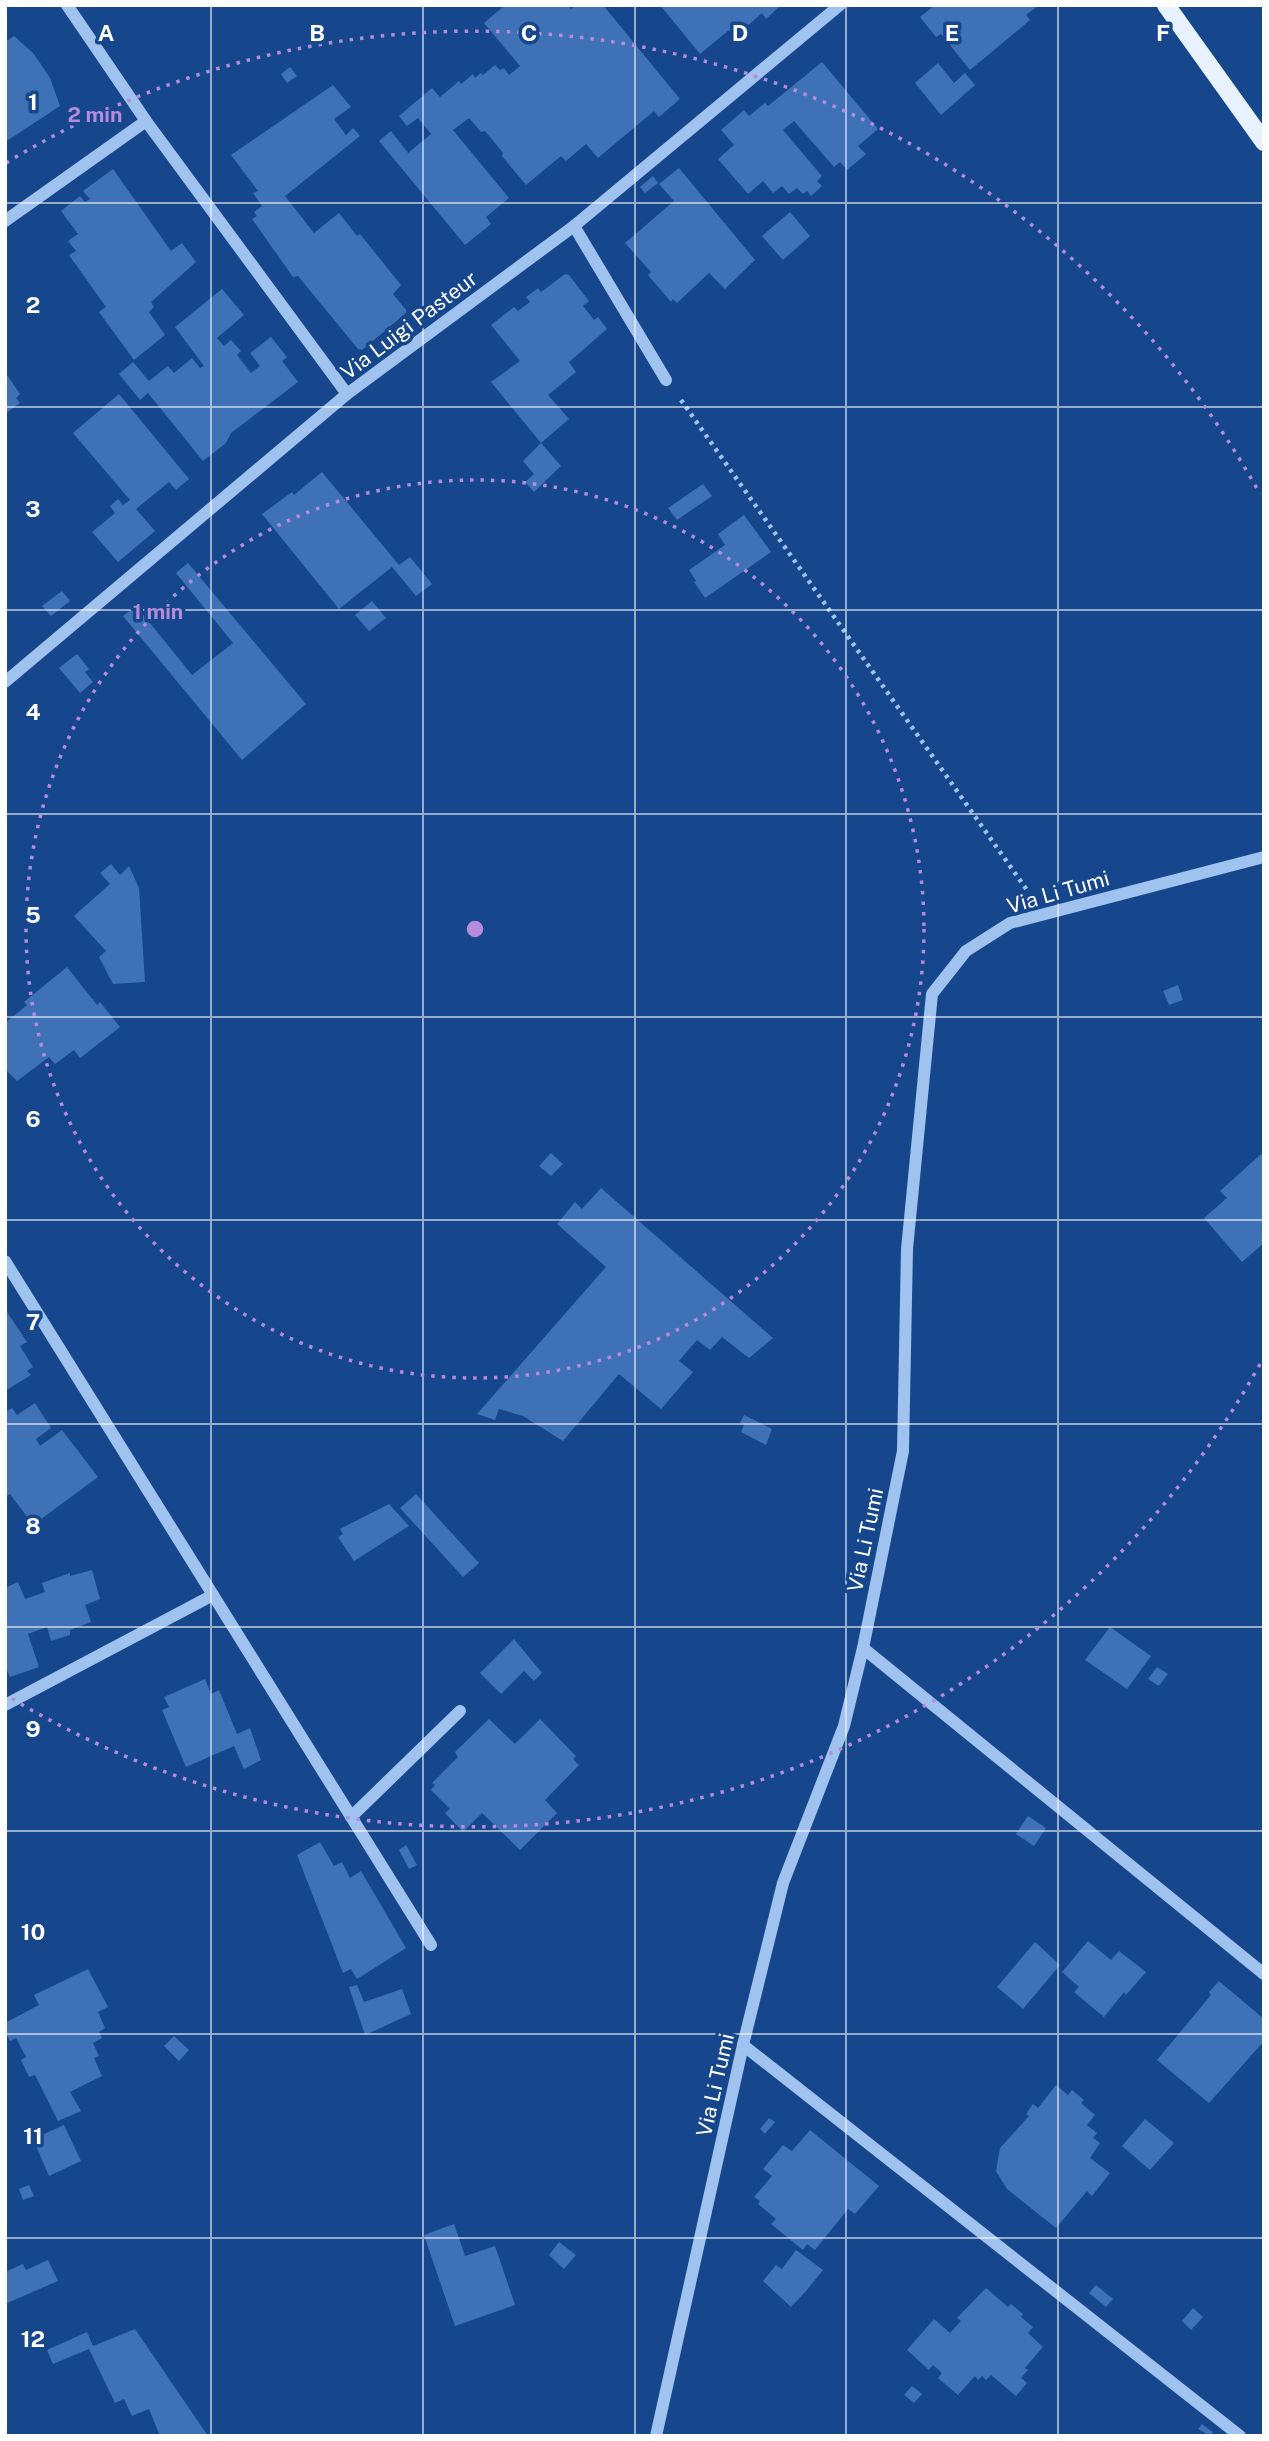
<svg xmlns="http://www.w3.org/2000/svg" width="1269" height="2441" font-family="'Public Sans',sans-serif">
<style>
.building{fill:#3e71b5}
.lines{fill:none;stroke-linecap:round;stroke-linejoin:round}
.path{stroke:#a0c2ef;stroke-width:4.5;stroke-dasharray:3.5 5;stroke-linecap:butt}
.minor{stroke:#a0c2ef;stroke-width:12}
.major{stroke:#e8f1ff;stroke-width:18}
.grid{fill:none;stroke:#fff;stroke-width:2;stroke-opacity:0.55}
.ring{fill:none;stroke:#b68bdc;stroke-width:3.5;stroke-dasharray:3.5 7}
.labels{text-anchor:middle;dominant-baseline:central;stroke-width:7;stroke-linejoin:round;paint-order:stroke}
.street-label{font-size:21px;fill:#fff;stroke:#16478c}
.grid-label{font-size:23px;text-anchor:middle;font-weight:bold;fill:#fff;stroke:#16478c;stroke-width:7;stroke-linejoin:round;paint-order:stroke}
.centre{fill:#b68bdc;stroke:#16478c;stroke-width:3.5}
.ring-label{font-size:21px;text-anchor:middle;font-weight:bold;fill:#b68bdc;stroke:#16478c;stroke-width:7;stroke-linejoin:round;paint-order:stroke}
</style>
<rect width="100%" height="100%" fill="#16478c"/>
<g class="building">
<polygon points="505,5 568,5 571,9 576,5 603,5 680,99 659,117 654,111 598,158 586,144 566,161 561,156 526,185 502,156 503,153 485,131 481,132 469,118 453,130 509,198 486,217 491,224 465,245 379,141 391,131 408,153 431,134 418,118 407,126 399,116 432,88 440,97 459,81 461,84 473,74 475,78 481,73 483,75 495,65 500,70 504,68 509,75 520,66 484,23"/>
<polygon points="660,5 781,5 766,19 762,13 744,29 742,26 732,35 729,30 700,54"/>
<polygon points="935,5 1039,5 1026,15 1030,20 970,70 941,34 936,37 920,17"/>
<polygon points="14,36 33,53 40,63 50,78 60,106 5,142 5,42"/>
<polygon points="822,62 878,129 858,146 866,154 847,170 840,162 834,167 794,121 783,130 822,176 817,181 822,186 811,196 807,191 803,194 797,188 789,194 782,186 773,193 763,181 748,194 718,159 734,145 721,130 744,110 749,116 765,103 768,106"/>
<polygon points="938,63 954,83 965,73 975,85 941,115 915,83"/>
<polygon points="290,67 297,76 287,83 281,74"/>
<polygon points="333,85 351,107 334,119 346,135 353,128 360,136 285,196 314,233 339,213 357,236 360,234 401,285 393,294 406,310 406,313 362,350 358,349 298,276 293,277 252,219 257,216 254,212 262,206 253,193 258,191 231,155"/>
<polygon points="679,168 755,260 725,289 709,273 677,303 673,299 671,302 648,275 651,272 625,243 674,201 659,184"/>
<polygon points="113,169 171,251 182,243 196,262 151,302 154,307 149,312 165,335 134,360 99,312 106,307 69,255 76,251 68,241 78,234 61,211 80,196 85,202 90,199 83,191"/>
<polygon points="653,176 658,183 645,193 640,187"/>
<polygon points="790,212 810,236 783,260 762,236"/>
<polygon points="565,274 569,275 589,301 583,306 594,320 598,317 607,329 569,362 576,372 548,395 569,419 541,443 561,466 534,492 525,482 534,474 523,461 541,443 491,382 520,361 491,325 514,307 518,311 530,302 526,297 538,288 541,292"/>
<polygon points="222,289 244,315 217,338 224,346 231,340 241,351 237,355 251,373 260,366 250,353 271,337 287,357 282,361 298,382 231,433 226,443 203,461 148,393 140,400 119,374 133,362 149,381 168,366 174,373 192,358 200,368 204,366 175,327"/>
<polygon points="5,372 20,394 16,398 20,403 5,414"/>
<polygon points="119,394 189,479 176,490 169,482 136,509 155,531 118,562 92,532 115,513 110,506 118,499 123,505 130,500 73,433"/>
<polygon points="322,472 399,565 410,557 432,584 416,596 392,567 339,609 262,514 292,492 294,495"/>
<polygon points="703,484 712,496 677,520 668,508"/>
<polygon points="744,515 771,552 705,598 694,582 696,581 689,570 725,545 718,534"/>
<polygon points="188,563 306,704 242,760 123,616 136,606 192,675 233,643 176,573"/>
<polygon points="62,591 70,601 51,616 42,606"/>
<polygon points="372,601 386,618 369,631 355,615"/>
<polygon points="77,654 89,669 85,672 93,682 80,693 59,668"/>
<polygon points="111,864 120,875 129,866 139,888 145,982 113,984 99,957 106,951 74,916 110,884 100,873"/>
<polygon points="67,967 97,1005 100,1002 120,1027 80,1058 74,1050 55,1064 49,1057 17,1081 5,1069 5,1023 27,1005 24,1002"/>
<polygon points="1178,985 1183,1000 1169,1005 1163,991"/>
<polygon points="551,1153 563,1164 551,1176 539,1166"/>
<polygon points="1261,1154 1264,1158 1264,1243 1242,1262 1204,1218 1227,1198 1220,1191"/>
<polygon points="601,1188 773,1338 749,1358 722,1337 710,1350 697,1340 679,1361 693,1372 661,1409 619,1374 563,1441 523,1416 499,1409 495,1420 477,1414 606,1267 557,1224 575,1202 582,1209"/>
<polygon points="5,1309 27,1342 20,1346 33,1367 27,1371 31,1375 5,1391"/>
<polygon points="35,1403 51,1428 36,1439 40,1446 62,1430 98,1477 33,1525 10,1494 5,1497 5,1412 12,1408 17,1415"/>
<polygon points="744,1415 772,1429 766,1445 741,1432 744,1425 740,1423"/>
<polygon points="416,1494 479,1563 463,1577 400,1508"/>
<polygon points="389,1504 409,1526 354,1561 338,1537 343,1534 340,1529"/>
<polygon points="92,1570 100,1599 85,1605 91,1622 70,1630 70,1635 51,1641 47,1627 28,1634 39,1667 10,1677 5,1666 5,1588 18,1582 25,1599 45,1592 42,1583 70,1573 70,1576"/>
<polygon points="1110,1627 1151,1656 1127,1689 1085,1660"/>
<polygon points="514,1639 542,1673 534,1681 524,1671 501,1694 480,1673"/>
<polygon points="1157,1667 1168,1674 1159,1686 1148,1679"/>
<polygon points="205,1679 211,1694 219,1690 237,1734 250,1728 261,1760 244,1769 234,1746 186,1767 162,1710 169,1707 164,1697"/>
<polygon points="489,1719 515,1744 540,1719 576,1756 573,1759 579,1765 545,1800 557,1813 520,1850 482,1813 463,1832 445,1813 450,1809 431,1790 435,1785 432,1783 458,1757 455,1752"/>
<polygon points="1028,1816 1046,1828 1034,1846 1016,1834"/>
<polygon points="320,1842 334,1866 342,1862 350,1878 361,1871 406,1948 357,1979 351,1969 343,1973 297,1855"/>
<polygon points="406,1845 417,1865 409,1869 399,1850"/>
<polygon points="1088,1941 1111,1960 1119,1951 1146,1972 1126,1995 1124,1992 1104,2017 1074,1992 1079,1987 1062,1972"/>
<polygon points="1035,1942 1060,1965 1023,2009 997,1987"/>
<polygon points="88,1969 108,2007 98,2012 105,2028 99,2032 102,2038 93,2043 99,2056 94,2058 102,2076 70,2092 81,2111 58,2121 35,2075 29,2077 21,2060 26,2057 16,2038 10,2041 5,2032 5,2023 39,2005 34,1995"/>
<polygon points="1219,1981 1264,2019 1264,2041 1209,2103 1157,2060 1211,1995 1209,1992"/>
<polygon points="357,1985 364,2002 402,1989 411,2014 365,2035 349,1987"/>
<polygon points="174,2036 189,2050 179,2061 164,2046"/>
<polygon points="1056,2085 1068,2095 1072,2090 1084,2100 1081,2103 1095,2115 1087,2125 1097,2133 1093,2138 1100,2143 1090,2158 1110,2173 1092,2196 1087,2191 1056,2228 1007,2189 996,2171 1000,2148 1029,2116 1026,2114 1033,2104 1038,2108"/>
<polygon points="769,2118 775,2122 765,2134 760,2129"/>
<polygon points="1145,2119 1174,2143 1150,2170 1122,2146"/>
<polygon points="64,2125 81,2161 49,2176 33,2139"/>
<polygon points="810,2130 879,2186 855,2214 848,2209 815,2250 807,2244 803,2250 771,2224 776,2219 758,2204 760,2201 754,2197 772,2176 763,2169 783,2145 792,2151"/>
<polygon points="29,2185 34,2196 23,2200 19,2189"/>
<polygon points="454,2224 465,2256 495,2246 515,2305 455,2326 424,2235"/>
<polygon points="559,2242 576,2255 564,2269 549,2255"/>
<polygon points="796,2250 823,2270 807,2290 791,2307 763,2281 776,2265 782,2269"/>
<polygon points="48,2260 58,2281 5,2304 5,2272 23,2264 26,2270"/>
<polygon points="1096,2285 1113,2299 1106,2307 1089,2293"/>
<polygon points="986,2288 1008,2307 1011,2304 1023,2314 1021,2317 1033,2327 1028,2333 1043,2347 1025,2368 1028,2370 1021,2378 1027,2383 1016,2396 991,2375 986,2380 982,2376 978,2380 975,2376 958,2395 938,2378 942,2373 933,2365 929,2370 907,2350 934,2319 950,2333 961,2321 957,2318"/>
<polygon points="1193,2308 1203,2317 1191,2330 1182,2321"/>
<polygon points="135,2329 208,2436 160,2436 149,2409 132,2416 124,2399 115,2403 89,2349 53,2364 47,2350 87,2332 93,2346"/>
<polygon points="912,2386 922,2394 914,2403 904,2395"/>
<polygon points="1202,2424 1213,2432 1210,2436 1198,2429"/>
</g>
<g class="lines">
<polyline class="path" points="681,400 1029,893"/>
<g class="minor">
<polyline points="67,5 146,121 347,394"/>
<polyline points="5,221 146,121"/>
<polyline points="574,226 666,380"/>
<polyline points="5,682 347,394 574,226 840,5"/>
<polyline points="5,1261 431,1945"/>
<polyline points="863,1648 1264,1974"/>
<polyline points="5,1705 213,1595"/>
<polyline points="351,1817 460,1711"/>
<polyline points="743,2045 1240,2436"/>
<polyline points="656,2436 743,2045 783,1883 844,1726 863,1648 903,1451 907,1249 932,994 966,951 1010,923 1264,857"/>
</g>
<polyline class="major" points="1166,5 1264,142"/>
</g>
<path class="grid" d="M211,5v2431M423,5v2431M635,5v2431M846,5v2431M1058,5v2431M5,203h1259M5,407h1259M5,610h1259M5,814h1259M5,1017h1259M5,1220h1259M5,1424h1259M5,1627h1259M5,1831h1259M5,2034h1259M5,2238h1259"/>
<g class="ring">
<circle cx="475" cy="929" r="449"/>
<path d="M1260 1364A898 898 0 0 1 6 1695M6 163A898 898 0 0 1 1260 494"/>
</g>
<g class="labels">
<g class="street-label">
<text transform="translate(409 325) rotate(-37)">Via Luigi Pasteur</text>
<text transform="translate(1058 892) rotate(-16)">Via Li Tumi</text>
<text transform="translate(865 1540) rotate(-78)">Via Li Tumi</text>
<text transform="translate(715 2085) rotate(-77)">Via Li Tumi</text>
</g>
</g>
<g class="grid-label">
<text x="106" y="41">A</text>
<text x="317" y="41">B</text>
<text x="529" y="41">C</text>
<text x="740" y="41">D</text>
<text x="952" y="41">E</text>
<text x="1163" y="41">F</text>
<text x="33" y="110">1</text>
<text x="33" y="313">2</text>
<text x="33" y="517">3</text>
<text x="33" y="720">4</text>
<text x="33" y="923">5</text>
<text x="33" y="1127">6</text>
<text x="33" y="1330">7</text>
<text x="33" y="1534">8</text>
<text x="33" y="1737">9</text>
<text x="33" y="1940">10</text>
<text x="33" y="2144">11</text>
<text x="33" y="2347">12</text>
</g>
<circle cx="475" cy="929" r="10" class="centre"/>
<g class="ring-label">
<text x="95" y="122">2 min</text>
<text x="158" y="619">1 min</text>
</g>
<rect width="1269" height="2441" fill="none" stroke="#ffffff" stroke-width="14"/>
</svg>
